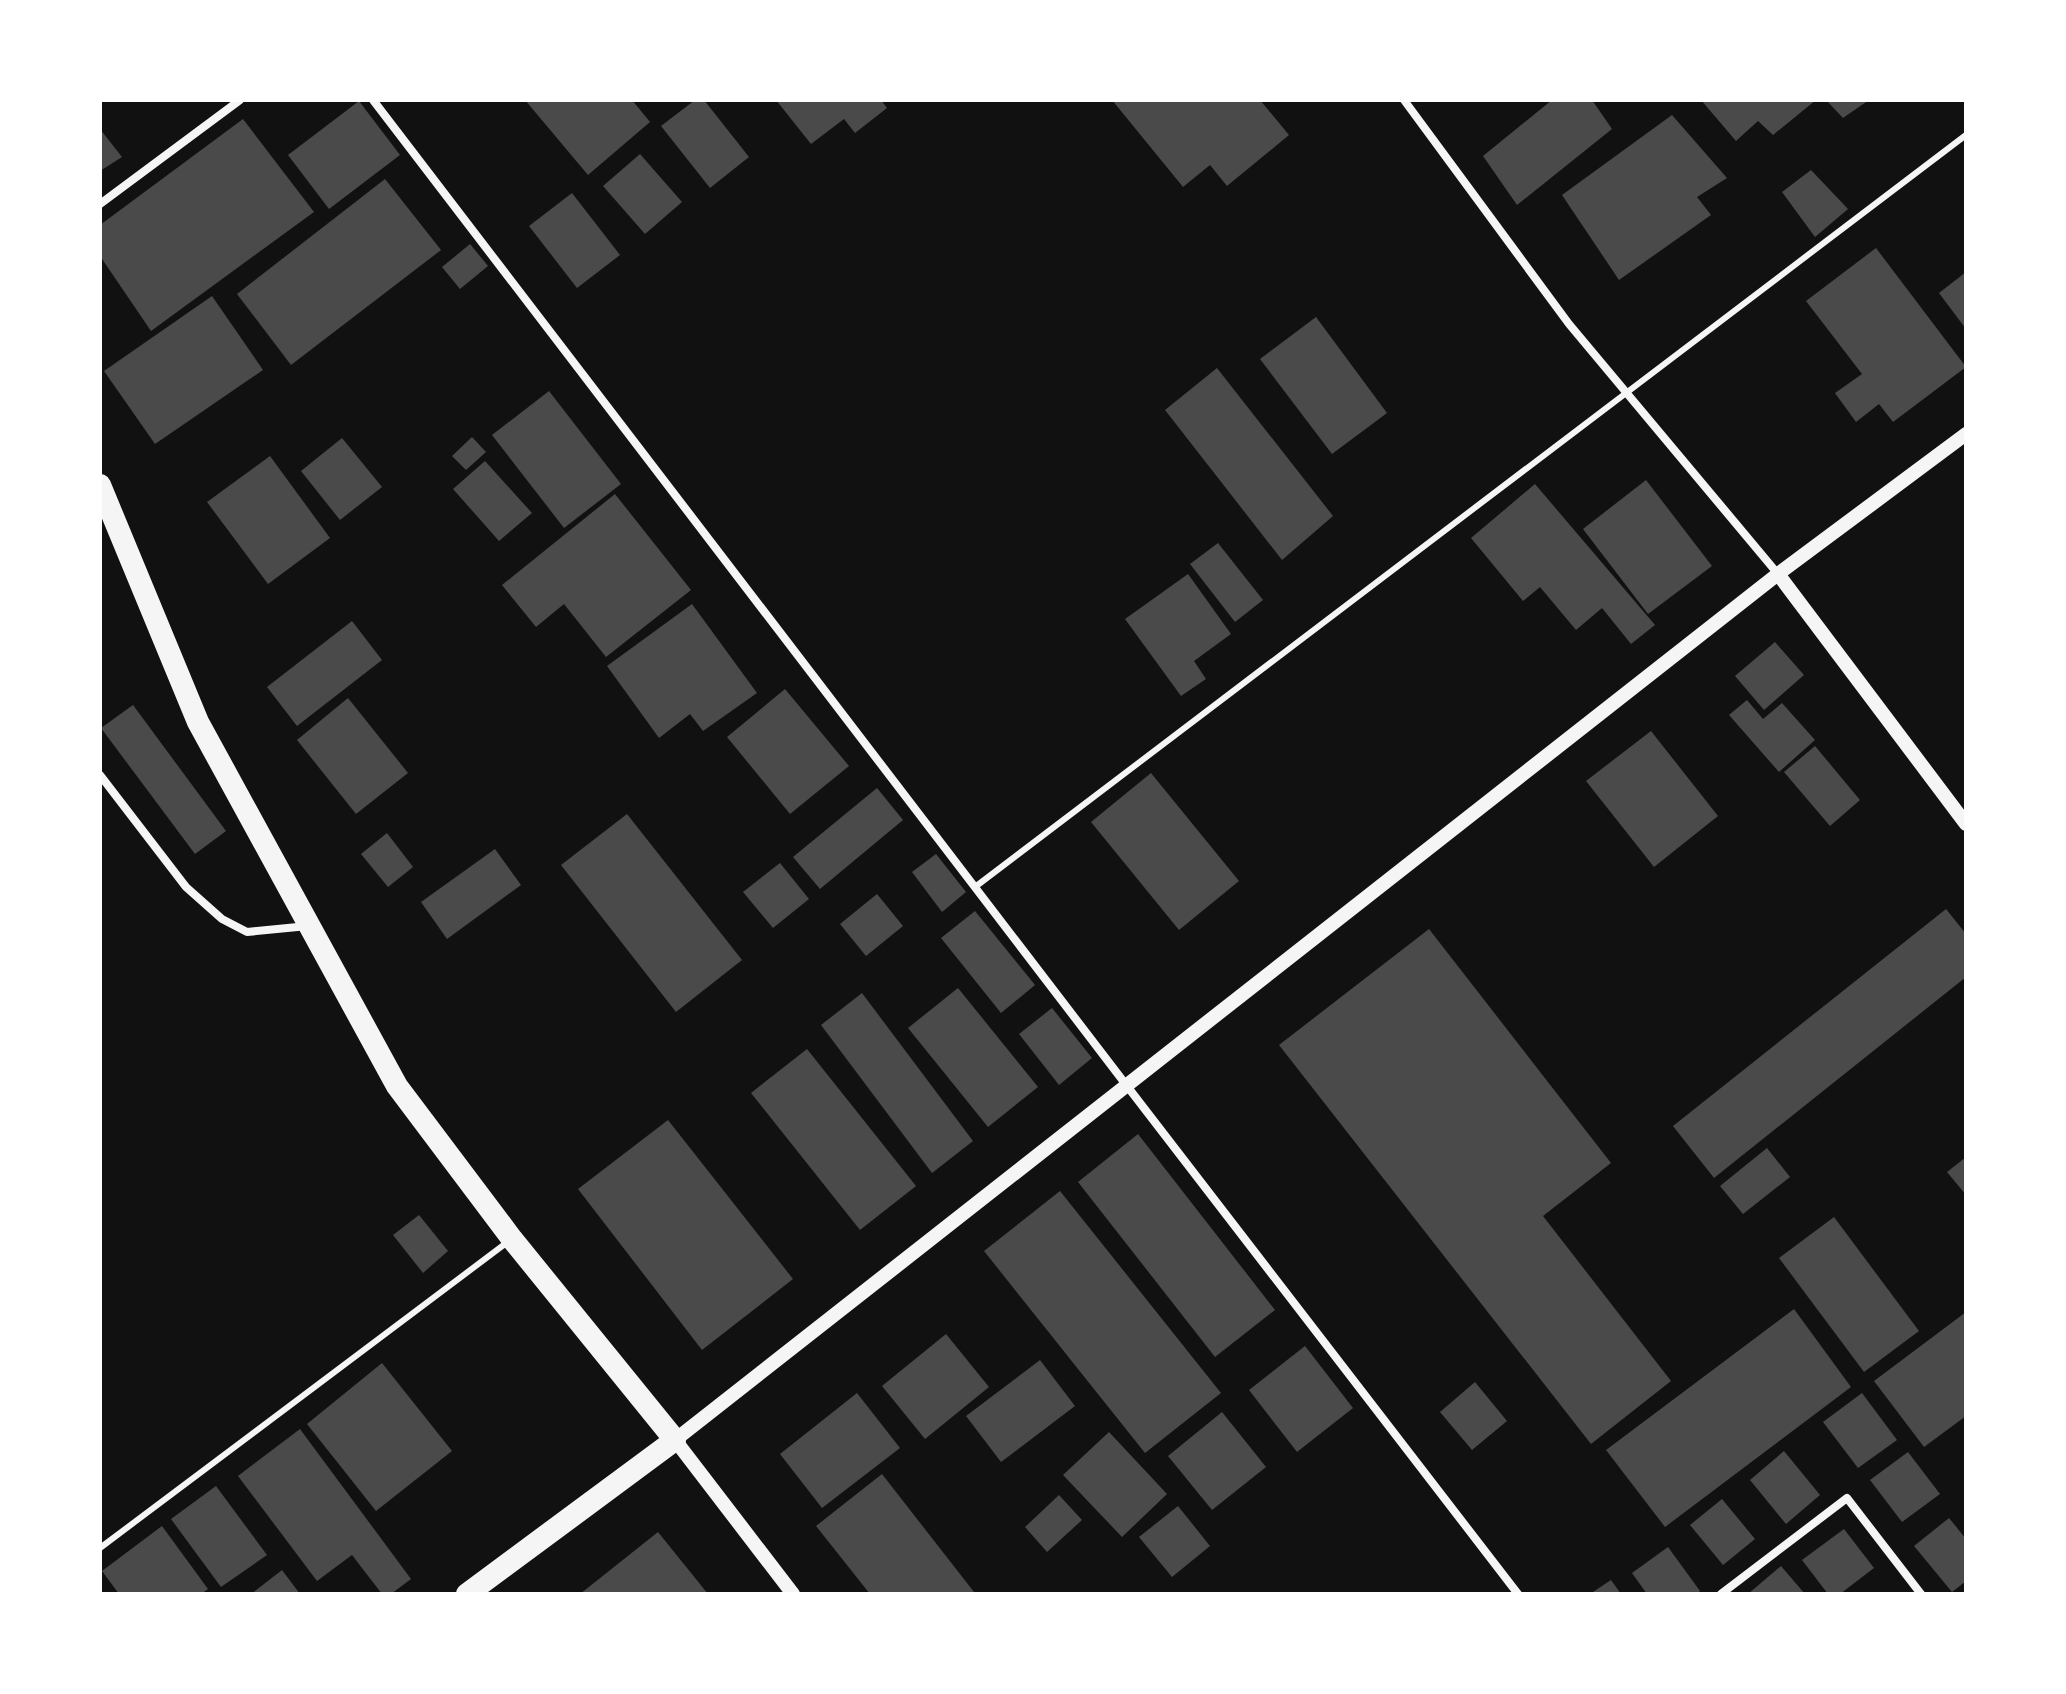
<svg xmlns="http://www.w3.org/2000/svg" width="2066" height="1694" font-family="'PT Sans Narrow',sans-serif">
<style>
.building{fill:#4a4a4a}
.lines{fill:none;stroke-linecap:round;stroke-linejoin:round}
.service{stroke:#f5f5f5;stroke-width:6}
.minor{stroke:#f5f5f5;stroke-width:8}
.tertiary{stroke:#f5f5f5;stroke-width:14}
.trunk{stroke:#f5f5f5;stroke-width:22}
</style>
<rect width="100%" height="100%" fill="#111"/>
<g class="building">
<polygon points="525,100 632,100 650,122 588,175"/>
<polygon points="695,100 704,100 749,157 710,188 661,126"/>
<polygon points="776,100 881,100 887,108 855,133 844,119 811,144"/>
<polygon points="1112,100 1260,100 1289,135 1227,186 1210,165 1183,187"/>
<polygon points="1552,100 1592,100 1612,129 1517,205 1483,156"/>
<polygon points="1701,100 1816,100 1773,135 1758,121 1736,141"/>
<polygon points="1826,100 1869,100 1843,118"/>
<polygon points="359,101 400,155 329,209 288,155"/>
<polygon points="1672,115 1727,178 1697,197 1711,215 1619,280 1562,195"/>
<polygon points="243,119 314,212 151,331 100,256 100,225"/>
<polygon points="100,129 122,157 100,171"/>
<polygon points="640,154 682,202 645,234 603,186"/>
<polygon points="1811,170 1848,209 1815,237 1782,192"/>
<polygon points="385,179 441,250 291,365 237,294"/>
<polygon points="572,193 620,255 577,288 529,226"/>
<polygon points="470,244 488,266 460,289 442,267"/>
<polygon points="1876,248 1966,367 1893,422 1879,404 1856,422 1835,393 1862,374 1806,301"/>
<polygon points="1966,272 1966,329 1939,293"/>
<polygon points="212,296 263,370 155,444 104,371"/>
<polygon points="1316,317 1387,413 1332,454 1260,359"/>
<polygon points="1217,368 1333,516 1282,560 1165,410"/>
<polygon points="549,391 621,484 564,528 492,435"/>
<polygon points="472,437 486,452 466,470 452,456"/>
<polygon points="342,438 382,487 340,520 301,471"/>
<polygon points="270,456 330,538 268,584 207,502"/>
<polygon points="485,461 532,513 499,541 453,489"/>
<polygon points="1646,480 1712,566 1648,614 1583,529"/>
<polygon points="1535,484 1655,625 1631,644 1602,608 1576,630 1540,587 1523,601 1471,538"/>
<polygon points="615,494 691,590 606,657 564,604 536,627 502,585"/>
<polygon points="1218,543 1263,600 1235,622 1190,564"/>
<polygon points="1188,574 1231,634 1194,661 1206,679 1181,696 1125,619"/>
<polygon points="692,604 757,693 703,731 690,714 659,738 607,666"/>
<polygon points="352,621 382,660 297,726 267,687"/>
<polygon points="1775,642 1804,675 1764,710 1735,676"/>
<polygon points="785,689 849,766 790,814 727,737"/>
<polygon points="348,698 408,773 356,814 297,740"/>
<polygon points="1747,700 1763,719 1782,703 1815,740 1779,772 1729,715"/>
<polygon points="133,705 226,831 195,854 101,728"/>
<polygon points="1651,731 1718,816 1654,867 1586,781"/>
<polygon points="1815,746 1860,800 1830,826 1784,772"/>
<polygon points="1151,773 1239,881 1179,930 1091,822"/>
<polygon points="877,788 903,820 820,889 793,857"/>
<polygon points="627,814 742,960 676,1012 561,865"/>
<polygon points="387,833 413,867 388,887 361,854"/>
<polygon points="495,849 521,885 447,939 421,902"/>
<polygon points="936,854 966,892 942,912 912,872"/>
<polygon points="780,863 809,899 773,928 743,892"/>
<polygon points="877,894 903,926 866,956 840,924"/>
<polygon points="1946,909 1966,934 1966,977 1714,1178 1673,1126"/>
<polygon points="975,911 1035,985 1001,1013 941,938"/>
<polygon points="1429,929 1611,1163 1543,1216 1671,1381 1591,1444 1279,1045"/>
<polygon points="958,988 1038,1087 988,1127 908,1028"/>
<polygon points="862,993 973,1141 932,1173 821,1025"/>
<polygon points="1052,1008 1092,1058 1059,1085 1019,1034"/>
<polygon points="807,1049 916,1186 860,1230 751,1093"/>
<polygon points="668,1120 793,1279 702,1350 578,1189"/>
<polygon points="1138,1134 1275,1310 1215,1357 1078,1182"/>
<polygon points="1767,1148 1790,1177 1743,1214 1720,1186"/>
<polygon points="1966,1157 1966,1195 1947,1172"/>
<polygon points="1060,1191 1221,1393 1145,1453 984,1251"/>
<polygon points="419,1215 448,1251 423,1273 393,1235"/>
<polygon points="1834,1217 1919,1331 1864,1372 1779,1258"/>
<polygon points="1794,1309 1851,1387 1665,1527 1606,1450"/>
<polygon points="1966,1312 1966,1416 1924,1447 1874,1381"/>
<polygon points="946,1334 989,1387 925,1439 882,1386"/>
<polygon points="1305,1346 1353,1408 1297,1452 1249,1390"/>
<polygon points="1040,1360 1075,1406 1001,1462 966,1416"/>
<polygon points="382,1363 452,1451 376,1511 307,1424"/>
<polygon points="1475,1382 1507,1421 1472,1450 1440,1412"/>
<polygon points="857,1393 900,1448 822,1508 780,1454"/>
<polygon points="1862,1393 1897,1440 1858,1468 1823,1422"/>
<polygon points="1222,1412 1266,1467 1212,1510 1168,1456"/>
<polygon points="300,1429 411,1579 391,1594 382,1594 352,1555 317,1581 238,1476"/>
<polygon points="1109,1432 1167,1494 1122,1537 1063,1475"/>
<polygon points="1784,1451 1820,1495 1786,1524 1750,1480"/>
<polygon points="1908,1452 1940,1494 1902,1522 1870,1480"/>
<polygon points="882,1474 974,1592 972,1594 870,1594 816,1526"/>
<polygon points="216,1486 267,1555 221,1587 171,1519"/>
<polygon points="1059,1495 1082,1520 1047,1552 1025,1527"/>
<polygon points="1722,1499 1755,1539 1723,1565 1690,1525"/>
<polygon points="1178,1506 1210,1546 1172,1577 1139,1537"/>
<polygon points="1949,1518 1966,1539 1966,1581 1952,1592 1914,1546"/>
<polygon points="162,1526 208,1589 201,1594 119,1594 102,1571"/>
<polygon points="1844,1529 1874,1568 1840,1594 1828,1594 1802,1560"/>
<polygon points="658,1532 708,1594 580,1594"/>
<polygon points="1668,1547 1700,1591 1696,1594 1647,1594 1632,1573"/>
<polygon points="1781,1566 1805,1594 1748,1594"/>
<polygon points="282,1570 300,1594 251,1594"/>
<polygon points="1611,1580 1621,1594 1590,1594"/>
</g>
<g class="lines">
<g class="service">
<polyline points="975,887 1966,135"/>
<polyline points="100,1548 509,1241"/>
</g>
<g class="minor">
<polyline points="373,100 1127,1086 1518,1594"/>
<polyline points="1404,100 1569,324 1778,574"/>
<polyline points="100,204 240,100"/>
<polyline points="100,775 186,887 222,919 247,932 308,926"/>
<polyline points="1721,1594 1847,1498 1921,1594"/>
</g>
<g class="tertiary">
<polyline points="1778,574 1966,824"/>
<polyline points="793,1594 675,1440 1778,574 1966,434"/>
</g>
<polyline class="trunk" points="100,485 198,722 397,1086 512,1239 675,1440 467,1594"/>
</g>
<rect width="2066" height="1694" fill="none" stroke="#ffffff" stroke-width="204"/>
</svg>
